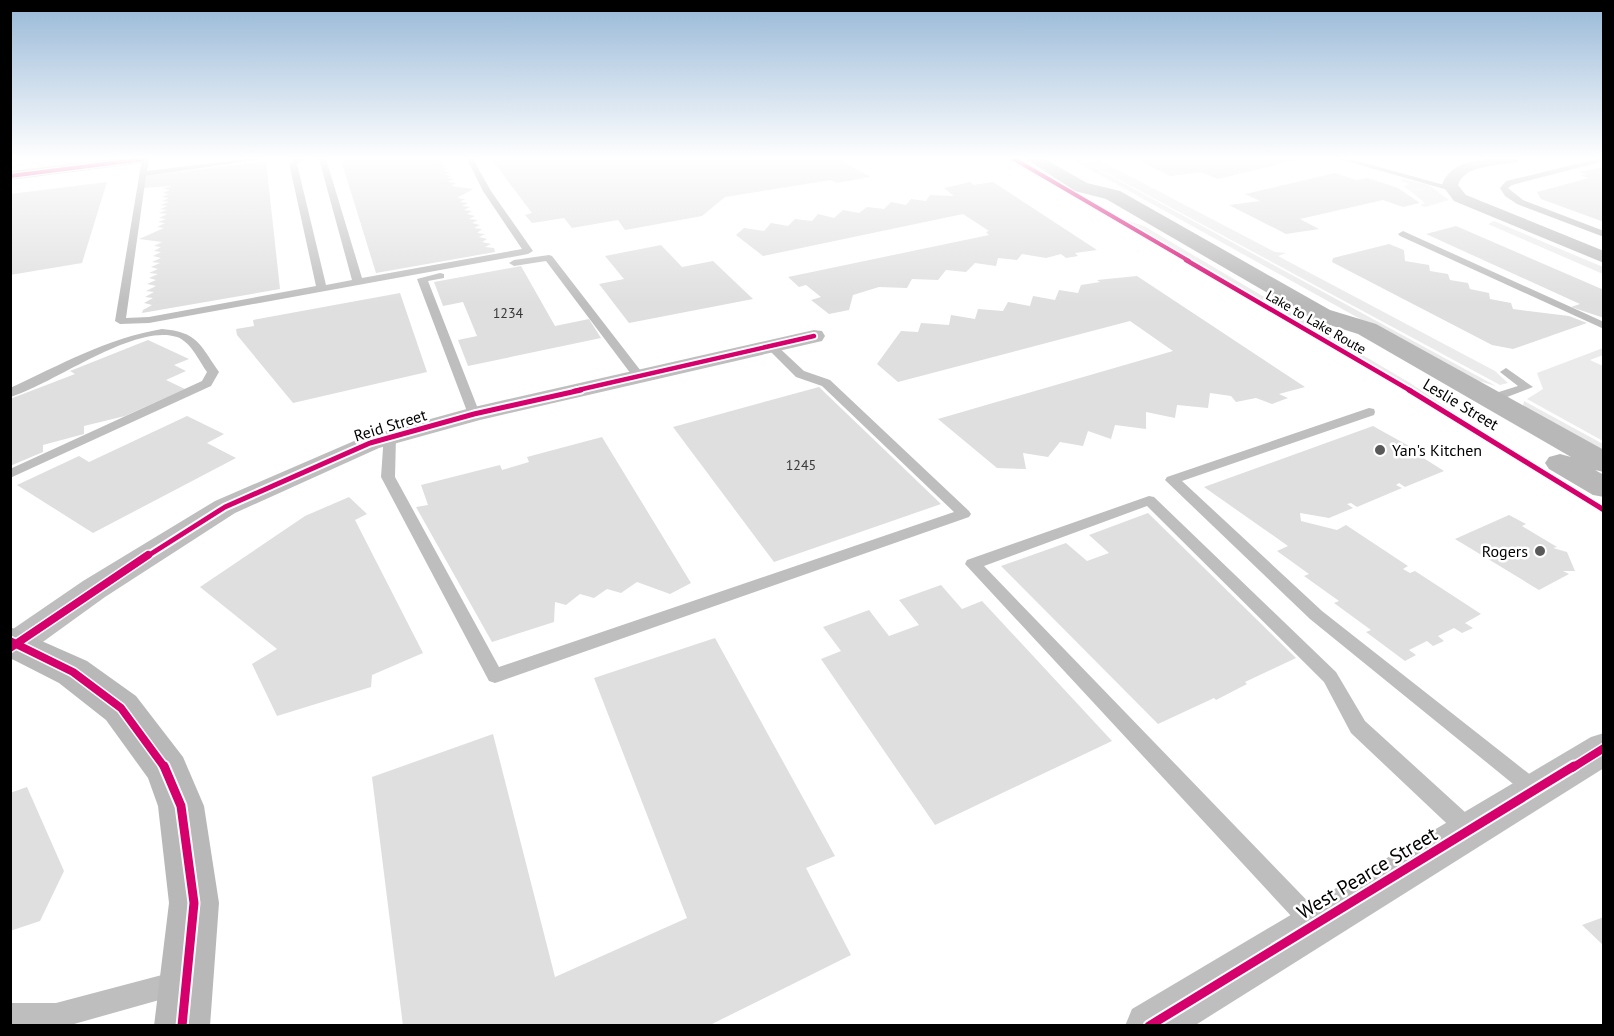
<svg xmlns="http://www.w3.org/2000/svg" width="1614" height="1036" font-family="'PT Sans',sans-serif">
<style>
.green{fill:#ebebeb}
.building{fill:#dfdfdf}
.lines{fill:none;stroke-linecap:round;stroke-linejoin:round}
.lane{fill:#bebebe;fill-rule:evenodd}
.street{fill:#bebebe;fill-rule:evenodd}
.secondary{fill:#b8b8b8;fill-rule:evenodd}
.cycleway-far4-casing{stroke:#fff;stroke-width:6}
.cycleway-far3-casing{stroke:#fff;stroke-width:8}
.cycleway-far2-casing{stroke:#fff;stroke-width:9}
.cycleway-far1-casing{stroke:#fff;stroke-width:11}
.cycleway-casing{stroke:#fff;stroke-width:13}
.cycleway-far4{stroke:#d6006c;stroke-width:4}
.cycleway-far3{stroke:#d6006c;stroke-width:4.5}
.cycleway-far2{stroke:#d6006c;stroke-width:5}
.cycleway-far1{stroke:#d6006c;stroke-width:8}
.cycleway{stroke:#d6006c;stroke-width:9}
.poi-dot{fill:#595959;stroke:#fff;stroke-width:2}
.labels{text-anchor:middle;dominant-baseline:central;stroke-width:5;stroke-linejoin:round;paint-order:stroke}
.number-label{font-size:14px;fill:#383838}
.far-street-label{font-size:14px;fill:#000;stroke:#fff}
.street-label{font-size:16px;fill:#000;stroke:#fff}
.poi-label{font-size:16px;fill:#000;stroke:#fff;text-anchor:start}
.near-street-label{font-size:20px;fill:#000;stroke:#fff}
</style>
<rect width="100%" height="100%" fill="#fff"/>
<g class="green">
<polygon points="1071,159 1079,159 1496,386 1465,377"/>
<polygon points="1081,159 1097,159 1275,252 1286,253 1278,256 1495,371 1508,383 1500,385"/>
<polygon points="1404,179 1429,185 1449,200 1425,207 1420,205 1425,203 1404,186 1410,184 1400,181"/>
<polygon points="1126,220 1144,226 1410,383 1505,446"/>
<polygon points="1494,221 1603,267 1603,274 1488,224"/>
<polygon points="1603,348 1603,355 1590,360 1603,366 1603,441 1527,399 1543,389 1537,373"/>
<polygon points="1524,401 1603,444 1603,455 1523,406"/>
</g>
<g class="building">
<polygon points="344,159 442,159 437,161 444,162 439,164 446,165 441,168 448,169 443,171 450,172 445,175 452,176 446,178 454,179 448,182 456,183 451,186 473,189 457,198 465,199 460,202 468,203 462,206 470,207 464,210 472,211 467,214 475,216 469,219 478,220 472,223 480,225 474,228 482,229 477,233 485,234 479,237 487,239 482,242 491,244 485,247 494,248 495,252 376,273 342,163"/>
<polygon points="499,159 839,159 870,177 837,183 831,180 725,197 702,216 625,230 618,220 572,228 564,218 532,223 525,215 532,213 492,160"/>
<polygon points="1136,159 1299,159 1218,179 1200,172 1170,176"/>
<polygon points="266,161 280,289 142,313 143,310 152,305 144,303 153,298 145,297 154,292 146,291 156,286 147,284 156,280 149,278 158,274 149,273 158,269 151,267 160,263 152,262 161,258 153,256 161,252 154,251 161,247 154,246 162,242 139,239 164,228 157,227 165,223 158,222 166,219 159,218 167,214 159,213 167,210 160,209 168,206 160,205 169,202 162,201 169,198 162,197 169,194 163,193 170,190 163,189 171,186 143,188 146,176"/>
<polygon points="1604,167 1604,222 1541,199 1537,192 1589,178 1580,175 1588,175 1579,172"/>
<polygon points="1335,173 1356,180 1368,178 1398,188 1420,203 1403,207 1383,200 1300,219 1319,229 1286,234 1229,205 1260,201 1245,194"/>
<polygon points="107,182 82,263 10,275 10,194"/>
<polygon points="970,182 974,185 993,182 1097,250 1075,253 1078,256 1066,258 1061,254 1046,258 1022,254 1017,260 998,258 996,266 975,263 966,272 946,270 938,280 912,279 907,288 879,287 853,295 849,310 829,314 811,300 821,297 806,285 799,287 788,277 989,235 986,232 989,231 963,214 763,256 736,235 744,228 764,231 771,223 788,226 795,219 812,221 818,214 834,218 843,210 859,213 867,207 884,209 891,202 906,205 911,199 926,201 930,195 954,196 944,188"/>
<polygon points="1456,226 1604,290 1604,318 1571,307 1580,304 1426,234"/>
<polygon points="1389,244 1404,250 1405,261 1429,265 1430,271 1448,274 1450,280 1468,283 1470,289 1489,293 1490,299 1511,303 1513,309 1569,316 1587,323 1513,349 1492,345 1332,262 1333,258"/>
<polygon points="661,245 682,267 713,261 753,299 629,323 599,284 624,279 605,256"/>
<polygon points="521,266 555,326 589,319 601,338 468,366 458,340 477,336 463,302 443,306 434,282"/>
<polygon points="1137,276 1305,387 1279,394 1288,398 1272,404 1256,398 1236,402 1231,396 1210,393 1208,408 1177,405 1175,418 1146,412 1146,429 1115,425 1111,439 1088,431 1083,446 1060,442 1048,457 1023,453 1026,469 997,468 938,419 1173,351 1130,321 898,382 877,364 901,331 918,332 921,323 949,325 951,315 975,319 978,309 1003,311 1008,302 1030,306 1033,296 1055,300 1059,290 1078,293 1081,285 1100,282 1097,280"/>
<polygon points="400,293 427,372 293,403 237,335 236,329 254,326 253,320"/>
<polygon points="148,340 189,359 174,365 186,371 166,380 185,389 125,416 84,426 84,434 43,445 43,452 10,466 10,399 75,374 70,371"/>
<polygon points="819,387 941,504 774,562 673,427"/>
<polygon points="187,416 224,434 207,443 236,458 93,533 17,485 79,456 89,462"/>
<polygon points="1373,426 1409,446 1406,447 1444,471 1405,487 1399,483 1396,485 1402,488 1357,507 1351,503 1347,504 1353,508 1329,518 1300,513 1301,521 1337,530 1346,525 1408,566 1403,569 1410,573 1415,571 1481,614 1465,623 1473,628 1462,633 1454,628 1438,636 1444,641 1433,646 1427,641 1409,650 1416,655 1405,661 1366,632 1371,630 1334,603 1339,601 1304,576 1309,574 1277,551 1288,546 1204,487"/>
<polygon points="602,437 691,583 670,594 637,582 621,593 607,589 594,598 580,594 566,605 555,602 554,622 492,642 416,507 428,505 421,485 500,465 502,470 529,462 527,457"/>
<polygon points="349,497 367,514 355,520 423,653 372,675 371,687 277,716 252,664 277,649 200,587 305,516"/>
<polygon points="1148,513 1296,658 1245,682 1247,684 1216,700 1214,698 1158,724 1001,566 1066,543 1087,561 1109,553 1089,535"/>
<polygon points="1509,515 1526,524 1522,526 1557,547 1553,548 1567,552 1575,571 1563,571 1569,574 1539,590 1455,539"/>
<polygon points="941,585 962,609 982,601 1112,741 935,825 821,659 841,651 823,627 869,610 889,636 919,625 899,600"/>
<polygon points="715,638 835,856 806,868 851,955 708,1026 403,1026 372,777 493,734 555,977 687,918 594,678"/>
<polygon points="27,787 64,871 40,921 10,931 10,793"/>
<polygon points="1604,917 1604,946 1582,925"/>
</g>
<g class="lines">
<g class="lane">
<polygon points="142,159 149,159 147,171 245,159 263,159 146,176 126,318 149,317 316,286 289,163 296,159 305,159 297,164 326,285 352,280 319,159 326,159 362,278 522,249 483,191 467,159 473,159 491,191 533,251 528,254 149,323 120,324 115,321"/>
<polygon points="1339,159 1350,159 1455,188 1448,190"/>
<polygon points="1597,159 1604,159 1604,161 1512,185 1508,188 1523,200 1604,231 1604,237 1517,204 1505,196 1500,188 1506,181"/>
<polygon points="1403,231 1604,322 1604,329 1400,236 1398,234"/>
<polygon points="549,255 552,256 644,375 642,378 634,378 546,261 514,266 509,263 514,260"/>
<polygon points="440,273 444,274 444,278 428,281 480,414 479,417 469,417 468,414 417,279"/>
<path d="M162,329c36,3 38,16 57,43l-8,14 -201,92v-9l192,-88 5,-9c-8,-11 -16,-30 -30,-35 -43,-14 -125,48 -167,60v-9c50,-23 98,-50 152,-59z"/>
<polygon points="770,342 774,343 804,371 830,380 969,511 971,514 969,517 501,681 495,683 489,681 381,477 384,434 394,434 396,437 395,477 499,667 954,512 822,386 796,377 766,347 766,343"/>
<polygon points="1506,368 1533,387 1494,402 1486,402 1486,396 1518,386 1500,372"/>
<polygon points="1369,408 1374,409 1375,412 1374,415 1182,481 1322,611 1542,784 1545,790 1542,796 1535,799 1528,796 1310,619 1165,480 1167,477"/>
<polygon points="1149,496 1154,497 1336,672 1365,721 1477,823 1480,830 1477,837 1469,840 1461,837 1351,733 1324,682 1147,506 984,566 1322,916 1326,924 1322,932 1314,935 1306,932 965,564 967,560"/>
<polygon points="177,971 186,974 189,983 186,992 177,995 67,1026 10,1026 10,1003 56,1003"/>
</g>
<g class="street">
<polygon points="113,159 151,159 144,163 10,180 10,171"/>
<path d="M1487,159h32l-2,3c-18,4 -52,2 -59,23l8,10 138,56v12l-150,-62 -12,-16c7,-20 26,-23 45,-26z"/>
<polygon points="814,330 822,331 825,336 822,341 480,420 379,448 235,513 105,597 22,657 10,660 10,631 83,581 215,501 361,438 474,407"/>
<polygon points="1604,733 1604,768 1194,1026 1125,1026 1132,1009 1591,737"/>
</g>
<g class="secondary">
<polygon points="1026,159 1045,159 1087,183 1120,191 1330,310 1376,324 1604,450 1604,472 1595,470 1604,475 1604,497 1593,495 1549,469 1545,463 1549,457 1560,454 1571,457 1358,334 1314,320 1106,199 1075,191"/>
<polygon points="10,627 87,661 136,696 183,757 204,806 219,903 210,1026 154,1026 169,903 158,806 148,778 106,720 59,683 10,658"/>
</g>
<defs>
<g id="cycleway-far4">
<polyline points="1014,159 1189,261"/>
<polyline points="10,176 144,159"/>
</g>
<g id="cycleway-far3">
<polyline points="1186,260 1411,391"/>
<polyline points="574,391 814,336"/>
</g>
<g id="cycleway-far2">
<polyline points="1409,390 1604,510"/>
<polyline points="146,557 225,507 370,443 474,414 581,390"/>
</g>
<g id="cycleway-far1">
<polyline points="10,641 73,672 121,708 165,768"/>
<polyline points="10,648 148,555"/>
<polyline points="1572,768 1604,748"/>
</g>
<g id="cycleway">
<polyline points="164,766 181,806 194,903 182,1026"/>
<polyline points="1149,1026 1574,766"/>
</g>
</defs>
<use href="#cycleway-far4" class="cycleway-far4-casing"/>
<use href="#cycleway-far3" class="cycleway-far3-casing"/>
<use href="#cycleway-far2" class="cycleway-far2-casing"/>
<use href="#cycleway-far1" class="cycleway-far1-casing"/>
<use href="#cycleway" class="cycleway-casing"/>
<use href="#cycleway-far4" class="cycleway-far4"/>
<use href="#cycleway-far3" class="cycleway-far3"/>
<use href="#cycleway-far2" class="cycleway-far2"/>
<use href="#cycleway-far1" class="cycleway-far1"/>
<use href="#cycleway" class="cycleway"/>
</g>
<linearGradient id="sky" x2="0" y2="1"><stop stop-color="#97b8d7"/><stop offset="0.52" stop-color="#fff"/><stop offset="1" stop-color="#fff" stop-opacity="0"/></linearGradient>
<rect width="1614" height="304" fill="url(#sky)"/>
<g class="poi-dot">
<circle cx="1380" cy="450" r="6"/>
<circle cx="1540" cy="551" r="6"/>
</g>
<g class="labels">
<g class="number-label">
<text x="508" y="313">1234</text>
<text x="801" y="465">1245</text>
</g>
<g class="far-street-label">
<text transform="translate(1316 322) rotate(30)">Lake to Lake Route</text>
</g>
<g class="street-label">
<text transform="translate(1461 404) rotate(31)">Leslie Street</text>
<text transform="translate(390 425) rotate(-17)">Reid Street</text>
</g>
<g class="poi-label">
<text x="1392" y="450">Yan's Kitchen</text>
<text x="1528" y="551" text-anchor="end">Rogers</text>
</g>
<g class="near-street-label">
<text transform="translate(1367 873) rotate(-31)">West Pearce Street</text>
</g>
</g>
<rect width="1614" height="1036" fill="none" stroke="#000000" stroke-width="24"/>
</svg>
